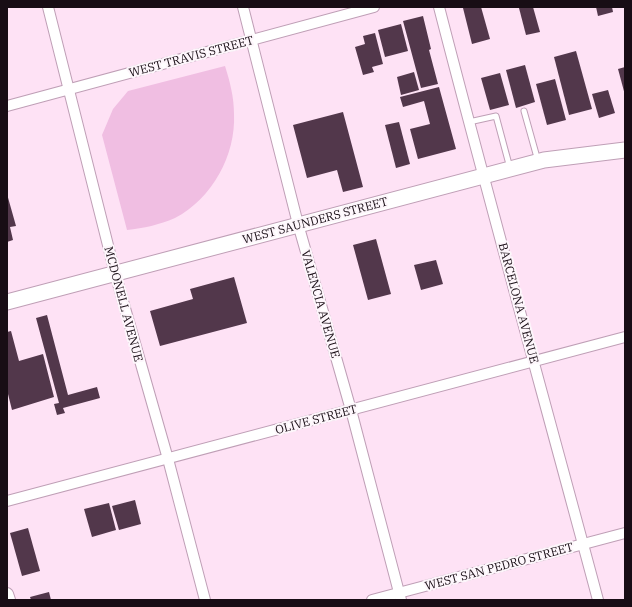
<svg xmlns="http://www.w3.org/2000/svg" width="632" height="607" font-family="'IBM Plex Serif',serif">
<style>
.green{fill:#f0bee2}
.building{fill:#52374b}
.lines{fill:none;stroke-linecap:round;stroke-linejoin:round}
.service-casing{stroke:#bf9fb6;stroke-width:7}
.minor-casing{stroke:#bf9fb6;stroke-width:12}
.tertiary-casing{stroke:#bf9fb6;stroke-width:14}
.primary-casing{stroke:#bf9fb6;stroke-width:17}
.service{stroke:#fff;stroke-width:5}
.minor{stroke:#fff;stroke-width:10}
.tertiary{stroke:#fff;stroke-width:12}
.primary{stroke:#fff;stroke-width:15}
.labels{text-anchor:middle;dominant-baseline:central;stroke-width:4;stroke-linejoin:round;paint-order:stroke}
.street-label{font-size:12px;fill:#180d15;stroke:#fdf6fb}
</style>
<rect width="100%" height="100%" fill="#fee2f5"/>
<path class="green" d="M225,66c5,16 9,31 9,48 2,41 -22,85 -59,104 -16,7 -31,10 -48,12l-25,-95 11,-26 15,-18z"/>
<g class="building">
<polygon points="465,7 481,7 490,39 472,44 463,8"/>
<polygon points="522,7 533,7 540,32 526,35 519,8"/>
<polygon points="596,7 612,7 613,12 598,16"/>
<polygon points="423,16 431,49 429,50 438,84 421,88 403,21"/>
<polygon points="401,24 408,51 385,57 378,30"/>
<polygon points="375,33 383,64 372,67 374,72 363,75 355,47 365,44 363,36"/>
<polygon points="576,51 592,109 569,115 554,57"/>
<polygon points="525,65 535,102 516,108 506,70"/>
<polygon points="625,67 625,95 618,69"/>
<polygon points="414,72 419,90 401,95 397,77"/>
<polygon points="500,73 509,105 490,110 481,78"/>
<polygon points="555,79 566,120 547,125 536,84"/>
<polygon points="439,87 456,149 418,159 410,129 430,124 424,101 403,107 400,97"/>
<polygon points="608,90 615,113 599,118 592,94"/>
<polygon points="343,112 363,187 343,192 337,170 307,178 293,125"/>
<polygon points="399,122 410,164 396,168 385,125"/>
<polygon points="7,194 16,226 10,227 13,240 7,242"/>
<polygon points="376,239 391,294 368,300 353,245"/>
<polygon points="436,260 443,284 421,290 414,265"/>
<polygon points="234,277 247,323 160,346 150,311 193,299 190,289"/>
<polygon points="47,315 68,395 97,387 100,398 63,408 65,413 57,415 54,404 59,403 36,318"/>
<polygon points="11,331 19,361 43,354 54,397 12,410 7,390 7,332"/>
<polygon points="135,500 141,524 119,530 112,506"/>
<polygon points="109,503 116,530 92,537 84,509"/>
<polygon points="28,528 40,571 22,576 10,533"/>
<polygon points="49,592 51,600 31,600 30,597"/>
</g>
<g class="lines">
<defs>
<g id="service">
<polyline points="524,111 538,161"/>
<polyline points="469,122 496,116 510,168"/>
</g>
<g id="minor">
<polyline points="48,7 115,273 168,459 205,600"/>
<polyline points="243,7 298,224 351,410 401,600"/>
<path d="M439,7c51,198 106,395 159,593"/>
<polyline points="7,106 374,7"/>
<polyline points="7,501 625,337"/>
<polyline points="372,600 625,533"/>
</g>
<polyline id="tertiary" points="7,594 9,600"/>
<polyline id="primary" points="7,302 544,160 625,150"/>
</defs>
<use href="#service" class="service-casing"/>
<use href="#minor" class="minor-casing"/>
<use href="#tertiary" class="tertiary-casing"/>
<use href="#primary" class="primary-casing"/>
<use href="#service" class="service"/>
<use href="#minor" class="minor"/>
<use href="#tertiary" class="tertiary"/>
<use href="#primary" class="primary"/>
</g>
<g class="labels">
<g class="street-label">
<text transform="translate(191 56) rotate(-15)">WEST TRAVIS STREET</text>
<text transform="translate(315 220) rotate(-15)">WEST SAUNDERS STREET</text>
<text transform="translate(519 303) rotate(75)">BARCELONA AVENUE</text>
<text transform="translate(124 304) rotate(75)">MCDONELL AVENUE</text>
<text transform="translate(321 304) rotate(74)">VALENCIA AVENUE</text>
<text transform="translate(316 419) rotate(-15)">OLIVE STREET</text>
<text transform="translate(499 566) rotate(-15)">WEST SAN PEDRO STREET</text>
</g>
</g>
<rect width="632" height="607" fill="none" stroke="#180d15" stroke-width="16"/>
</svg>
